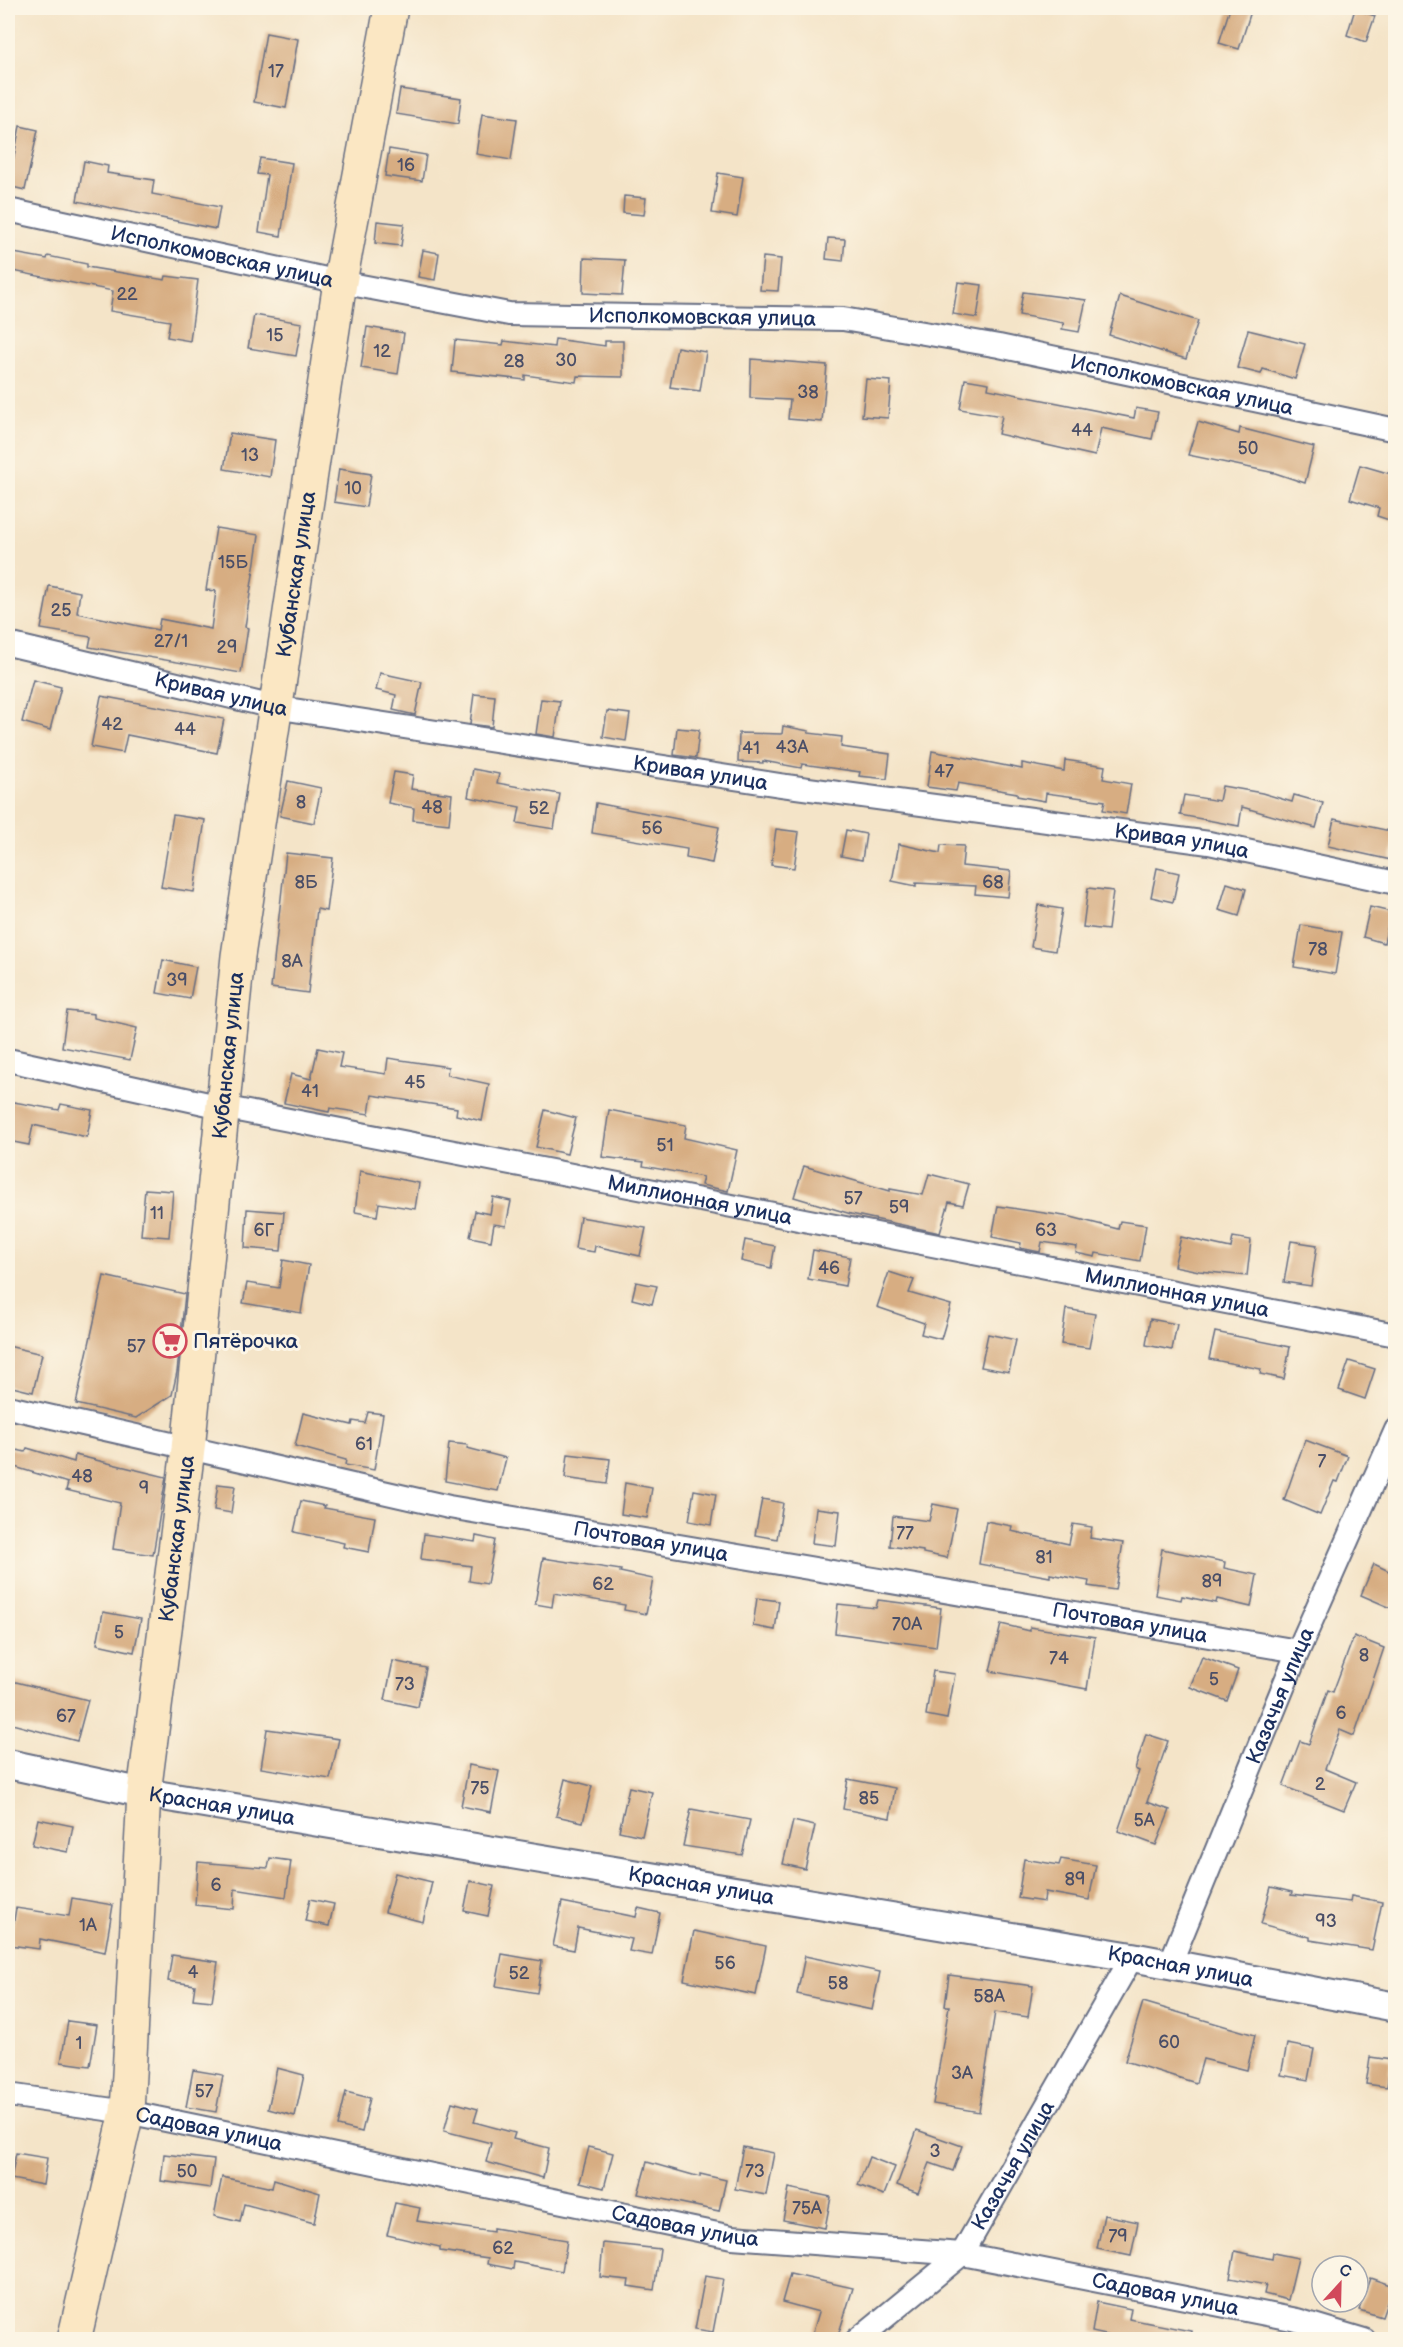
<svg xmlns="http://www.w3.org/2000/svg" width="1403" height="2347" font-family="'Balsamiq Sans',sans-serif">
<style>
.building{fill:#d7ad82}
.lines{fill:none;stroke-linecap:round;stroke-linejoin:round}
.minor-casing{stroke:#676e83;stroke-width:26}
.tertiary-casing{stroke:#676e83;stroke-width:32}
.secondary-casing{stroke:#676e83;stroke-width:36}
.minor{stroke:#fff;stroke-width:22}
.tertiary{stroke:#fff;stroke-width:28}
.secondary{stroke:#fbe7c3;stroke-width:33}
.labels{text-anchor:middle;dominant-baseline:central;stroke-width:6;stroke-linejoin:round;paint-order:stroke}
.number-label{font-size:18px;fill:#4a4e67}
.street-label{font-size:21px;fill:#1b2f5e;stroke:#fcf5e5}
.poi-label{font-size:21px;fill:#1b2f5e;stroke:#fcf5e5;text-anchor:start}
</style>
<rect width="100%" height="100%" fill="#fcf5e5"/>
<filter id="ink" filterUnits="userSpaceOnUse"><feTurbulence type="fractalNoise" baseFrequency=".0167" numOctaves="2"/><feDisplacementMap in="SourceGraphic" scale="12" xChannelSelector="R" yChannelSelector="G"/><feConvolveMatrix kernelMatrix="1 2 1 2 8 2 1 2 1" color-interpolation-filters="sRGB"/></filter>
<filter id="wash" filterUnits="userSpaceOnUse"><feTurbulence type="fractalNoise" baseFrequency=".008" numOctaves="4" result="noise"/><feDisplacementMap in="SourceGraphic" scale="24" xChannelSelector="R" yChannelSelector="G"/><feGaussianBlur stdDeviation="1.35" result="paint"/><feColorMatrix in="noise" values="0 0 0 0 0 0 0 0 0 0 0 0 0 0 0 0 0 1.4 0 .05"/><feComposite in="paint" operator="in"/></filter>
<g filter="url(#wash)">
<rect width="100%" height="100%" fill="#f4e4c8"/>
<g id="blocks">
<g class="building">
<polygon points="1230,8 1252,8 1239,49 1219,43"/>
<polygon points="1355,9 1375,16 1366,42 1347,35"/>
<polygon points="266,33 298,39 286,108 254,102"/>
<polygon points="400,89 461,98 458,124 396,114"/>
<polygon points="482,114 517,119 511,160 476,154"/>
<polygon points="20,126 38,130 25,190 8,186"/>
<polygon points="389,149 426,155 422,181 385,176"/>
<polygon points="260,158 292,163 281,236 259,232 267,175 257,174"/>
<polygon points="84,161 108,166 107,173 154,180 152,194 220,207 216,229 77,201"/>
<polygon points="718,173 743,177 737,217 712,213"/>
<polygon points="624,196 646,198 644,215 623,213"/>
<polygon points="377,221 404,224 401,246 375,243"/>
<polygon points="828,238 845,239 843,261 826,259"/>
<polygon points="423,250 439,253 435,280 418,277"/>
<polygon points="8,252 47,259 48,256 87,264 87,267 165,280 166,276 198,280 190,341 167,337 170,321 110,311 113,291 8,270"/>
<polygon points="763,257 781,259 778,291 760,290"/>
<polygon points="584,258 625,260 622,295 583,293"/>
<polygon points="958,282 982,285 977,318 953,314"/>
<polygon points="1023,292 1086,300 1079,332 1062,329 1064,323 1019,315"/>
<polygon points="1120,296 1198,321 1186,359 1109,335"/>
<polygon points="254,315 302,323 296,356 248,348"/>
<polygon points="367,327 404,333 398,374 361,368"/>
<polygon points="1248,330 1305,344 1295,379 1263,369 1261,374 1237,368"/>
<polygon points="555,339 605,346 605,341 623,341 623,377 577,376 576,382 525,375 525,380 452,372 455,340 503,345 504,341 554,347"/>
<polygon points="677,347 706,352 700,391 670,387"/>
<polygon points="751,359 827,365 822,422 788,419 790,400 750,398"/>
<polygon points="866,379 891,381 888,418 862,416"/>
<polygon points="965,379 989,383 988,389 1134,418 1136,408 1158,412 1152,439 1101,428 1095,456 998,434 1002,416 960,409"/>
<polygon points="1198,422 1239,434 1240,428 1314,447 1305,483 1275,473 1188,455"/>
<polygon points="230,433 275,440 270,477 224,469"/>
<polygon points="1360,465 1391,474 1392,469 1395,470 1395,522 1377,516 1379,508 1350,499"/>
<polygon points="339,469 371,474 366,507 334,502"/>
<polygon points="216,528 259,535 245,627 248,628 241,673 89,647 91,637 41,629 49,586 80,592 77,613 158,630 160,619 211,629 216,591 206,590"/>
<polygon points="380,673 422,682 415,715 393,710 396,695 376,690"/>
<polygon points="33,680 61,687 50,730 22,722"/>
<polygon points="474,694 495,696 492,727 470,724"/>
<polygon points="101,696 224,719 217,753 127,735 123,753 91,747"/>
<polygon points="541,699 560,701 555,737 536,734"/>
<polygon points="607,711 630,714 626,741 603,737"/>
<polygon points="783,726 809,731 808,733 842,737 841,747 890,754 887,779 859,776 860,772 802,764 801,768 763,761 763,763 738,762 739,733 782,734"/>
<polygon points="677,728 699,730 696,758 674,755"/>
<polygon points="932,751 1022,769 1022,763 1064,771 1065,760 1105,766 1103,779 1131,784 1126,814 1103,810 1105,801 1046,793 1045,801 1017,796 1017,793 958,783 956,791 927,787"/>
<polygon points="473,769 499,774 497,783 560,794 554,829 517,823 520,807 468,797"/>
<polygon points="394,772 413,775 411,789 452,794 449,824 413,820 414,808 388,803"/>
<polygon points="288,781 321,788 314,823 280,816"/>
<polygon points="1222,786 1262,793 1292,802 1294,795 1323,803 1316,828 1242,807 1239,826 1180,815 1184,795 1219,801"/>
<polygon points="596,803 719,827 712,863 686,858 687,849 592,833"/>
<polygon points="173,815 205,820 194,892 161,887"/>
<polygon points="1334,819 1395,832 1391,860 1328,846"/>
<polygon points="776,829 799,832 794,868 771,865"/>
<polygon points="846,830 866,834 862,860 841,856"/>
<polygon points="899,844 940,853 941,845 964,846 962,866 1011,871 1008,897 975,894 976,886 916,883 916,886 892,881"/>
<polygon points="286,853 333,858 326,911 317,909 308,993 271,988"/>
<polygon points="1157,868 1179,873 1173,902 1151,897"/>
<polygon points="1227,883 1246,889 1239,916 1219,910"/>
<polygon points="1088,888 1113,891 1108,930 1083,927"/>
<polygon points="1038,905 1062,909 1055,951 1031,947"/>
<polygon points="1370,907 1391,912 1384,943 1363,937"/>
<polygon points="1301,925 1342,932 1335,974 1294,967"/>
<polygon points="163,960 196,967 190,999 157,993"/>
<polygon points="67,1011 94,1014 94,1018 137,1028 130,1060 62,1047"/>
<polygon points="318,1048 342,1053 339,1067 386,1074 388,1058 448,1067 447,1075 489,1084 482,1121 456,1115 457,1108 372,1095 369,1114 330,1108 329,1112 284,1103 291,1074 311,1079"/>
<polygon points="8,1101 59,1110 61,1104 92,1110 87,1137 33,1125 29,1145 8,1141"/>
<polygon points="545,1110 576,1118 567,1154 536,1147"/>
<polygon points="609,1110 686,1125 684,1138 737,1150 728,1191 701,1185 703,1177 643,1166 644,1162 602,1157"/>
<polygon points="804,1166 890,1191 890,1189 923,1195 929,1174 969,1184 963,1205 949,1202 940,1233 851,1214 794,1197"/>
<polygon points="360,1171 419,1183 415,1209 379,1203 377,1216 355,1212"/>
<polygon points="145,1189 173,1191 169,1237 141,1235"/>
<polygon points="493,1197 511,1201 506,1226 494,1224 491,1241 470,1237 475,1211 490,1214"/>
<polygon points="998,1206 1071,1217 1118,1229 1120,1221 1146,1225 1140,1261 1096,1253 1095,1257 1076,1253 1077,1247 1042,1242 1040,1252 1020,1248 1021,1243 992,1237"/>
<polygon points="247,1209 284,1212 281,1251 245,1248"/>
<polygon points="580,1217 646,1228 640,1256 595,1246 594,1252 575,1249"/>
<polygon points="1181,1237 1231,1248 1233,1237 1251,1240 1247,1276 1199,1271 1174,1266"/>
<polygon points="745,1240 775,1246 771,1268 741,1261"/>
<polygon points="1291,1241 1317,1245 1311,1286 1284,1282"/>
<polygon points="813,1250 850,1257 845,1286 808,1279"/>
<polygon points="283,1260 309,1265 301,1313 243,1303 247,1283 279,1288"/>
<polygon points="889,1272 914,1280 909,1293 951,1305 941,1339 921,1334 924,1323 877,1307"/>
<polygon points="104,1276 185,1294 177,1372 172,1395 136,1418 76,1404"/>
<polygon points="636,1282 657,1286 652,1304 632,1299"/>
<polygon points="1066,1309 1095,1314 1089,1348 1061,1344"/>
<polygon points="1150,1319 1177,1324 1172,1350 1146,1345"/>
<polygon points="1215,1332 1290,1347 1284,1379 1260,1374 1261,1369 1209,1359"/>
<polygon points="988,1334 1016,1340 1009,1372 981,1367"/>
<polygon points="8,1346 42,1354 33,1392 8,1386"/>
<polygon points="1349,1361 1375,1369 1365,1399 1339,1390"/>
<polygon points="368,1412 383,1414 374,1470 345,1465 346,1460 295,1446 303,1413 352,1425 353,1421 365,1423"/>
<polygon points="1305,1440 1348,1456 1338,1482 1334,1481 1320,1515 1284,1500"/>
<polygon points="449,1443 468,1445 467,1448 506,1458 498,1491 445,1481"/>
<polygon points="8,1448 25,1452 27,1448 74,1462 75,1455 166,1477 153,1555 113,1549 120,1503 66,1490 68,1483 8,1465"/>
<polygon points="568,1454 610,1459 607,1484 565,1478"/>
<polygon points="625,1483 652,1488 647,1518 621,1514"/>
<polygon points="218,1484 235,1486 231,1513 214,1510"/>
<polygon points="694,1490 716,1494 711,1525 689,1521"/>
<polygon points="762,1499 783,1503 777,1539 755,1535"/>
<polygon points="301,1501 325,1506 324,1508 375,1517 369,1552 343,1547 344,1543 294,1532"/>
<polygon points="933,1504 957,1509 947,1558 923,1553 923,1551 890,1546 893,1516 929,1521"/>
<polygon points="816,1508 840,1511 836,1546 812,1543"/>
<polygon points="986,1521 1012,1526 1011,1531 1069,1544 1073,1524 1092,1527 1090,1538 1123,1543 1115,1590 1088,1586 1089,1581 1050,1574 1050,1577 979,1564"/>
<polygon points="424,1534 475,1542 476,1536 495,1540 487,1584 469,1581 471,1566 421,1559"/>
<polygon points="1162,1549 1225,1562 1224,1568 1257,1575 1251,1607 1217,1599 1216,1603 1182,1596 1181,1600 1155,1595"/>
<polygon points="543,1558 621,1570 620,1572 653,1579 646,1614 624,1610 625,1605 554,1593 552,1607 535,1604"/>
<polygon points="1374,1564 1395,1574 1395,1598 1391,1608 1361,1595"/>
<polygon points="757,1598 779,1601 775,1630 753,1626"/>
<polygon points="878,1600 941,1608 936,1647 835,1633 838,1604 876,1608"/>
<polygon points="103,1612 141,1619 134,1652 97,1644"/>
<polygon points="1001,1624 1030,1631 1030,1627 1095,1637 1087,1689 990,1671"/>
<polygon points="1354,1636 1384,1648 1354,1736 1340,1730 1325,1769 1356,1782 1344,1810 1283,1786 1300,1741 1309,1744 1328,1690 1333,1692"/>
<polygon points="1202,1657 1238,1670 1227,1701 1190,1687"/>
<polygon points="393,1661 426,1668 418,1707 385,1700"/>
<polygon points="933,1671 955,1674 947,1719 926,1715"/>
<polygon points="8,1680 88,1700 77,1741 8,1723"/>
<polygon points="267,1729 339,1739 330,1779 261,1768"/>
<polygon points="1146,1734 1168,1741 1147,1802 1170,1810 1156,1845 1118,1831 1139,1771 1135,1769"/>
<polygon points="469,1765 499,1771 491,1812 461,1806"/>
<polygon points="565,1779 592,1786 583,1822 556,1816"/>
<polygon points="848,1779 895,1788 890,1818 843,1809"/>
<polygon points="629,1787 652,1792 642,1836 619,1831"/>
<polygon points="691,1809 750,1820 742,1855 683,1846"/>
<polygon points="38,1819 73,1826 68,1852 32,1845"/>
<polygon points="793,1821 815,1826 805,1869 783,1864"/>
<polygon points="270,1858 291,1861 286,1897 235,1889 234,1909 195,1905 198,1862 268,1868"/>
<polygon points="1024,1859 1059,1865 1061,1859 1096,1865 1089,1900 1045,1892 1044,1902 1018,1898"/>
<polygon points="395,1873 432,1882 423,1922 385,1912"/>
<polygon points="470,1881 494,1886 488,1916 464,1911"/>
<polygon points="1271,1887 1292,1892 1291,1895 1350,1902 1351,1896 1382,1902 1372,1950 1310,1940 1310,1937 1261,1924"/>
<polygon points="72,1898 113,1905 105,1952 40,1939 39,1949 10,1945 16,1908 69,1916"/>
<polygon points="310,1899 334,1904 329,1926 305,1921"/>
<polygon points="562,1902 636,1917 638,1908 660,1913 652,1955 629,1951 632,1939 578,1928 574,1950 553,1946"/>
<polygon points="694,1931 766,1946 756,1995 684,1980"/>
<polygon points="502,1954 542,1961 537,1993 496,1986"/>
<polygon points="172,1955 218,1962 212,2001 193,1999 195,1985 168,1981"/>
<polygon points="805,1956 880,1972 872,2010 797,1994"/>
<polygon points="949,1975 1033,1986 1028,2017 995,2012 979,2112 933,2104 949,2006 945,2006"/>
<polygon points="1143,2002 1255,2035 1247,2070 1203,2059 1196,2083 1125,2061"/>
<polygon points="68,2021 97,2025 90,2066 61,2062"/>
<polygon points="1287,2044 1314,2049 1308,2080 1281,2075"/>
<polygon points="1370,2057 1391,2060 1387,2087 1366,2084"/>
<polygon points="277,2068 304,2075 295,2116 268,2109"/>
<polygon points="193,2070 223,2075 216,2112 186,2107"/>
<polygon points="346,2092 370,2098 362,2132 338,2126"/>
<polygon points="452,2102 478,2109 474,2122 515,2133 513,2139 549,2148 543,2178 486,2162 491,2143 444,2131"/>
<polygon points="917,2130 962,2146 953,2171 930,2163 918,2193 897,2185"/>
<polygon points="589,2147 613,2153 604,2188 580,2182"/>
<polygon points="743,2147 774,2153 766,2195 735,2189"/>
<polygon points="16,2153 47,2158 43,2185 11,2179"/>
<polygon points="164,2154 214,2160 210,2188 161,2181"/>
<polygon points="869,2157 895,2167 884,2195 858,2185"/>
<polygon points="647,2162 700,2177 700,2174 726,2180 719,2211 638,2194"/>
<polygon points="222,2177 272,2188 274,2179 320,2193 314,2223 244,2204 240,2222 214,2216"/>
<polygon points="789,2188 831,2197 825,2228 783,2220"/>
<polygon points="395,2203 420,2208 417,2221 493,2232 493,2228 567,2240 562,2271 514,2262 513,2269 487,2264 488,2258 440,2251 440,2247 387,2235"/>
<polygon points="1104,2215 1138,2222 1131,2256 1097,2249"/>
<polygon points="603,2243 660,2249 654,2290 628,2286 629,2280 600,2277"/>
<polygon points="1235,2251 1272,2259 1273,2253 1298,2258 1288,2300 1264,2294 1266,2285 1230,2278"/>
<polygon points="790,2274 853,2288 837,2339 813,2332 819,2312 782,2302"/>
<polygon points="705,2276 723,2279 713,2332 695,2329"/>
<polygon points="1370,2278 1393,2286 1382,2317 1359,2310"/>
<polygon points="1097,2302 1131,2309 1129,2319 1191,2331 1190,2340 1128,2340 1092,2332"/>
</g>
</g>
</g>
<g filter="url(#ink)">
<use href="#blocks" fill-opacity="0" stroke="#676e83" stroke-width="1.5"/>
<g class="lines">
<defs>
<g id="minor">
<path id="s1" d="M8,210l332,72 169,32 334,5 156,27 397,84"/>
<path id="s2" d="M8,644l266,63 506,78 429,58 187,40"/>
<path id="s3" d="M8,1060l214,47 1174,228"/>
<path id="s4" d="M8,1407l441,100 849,144"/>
<path id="s5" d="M1170,1964l128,-313 98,-221"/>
<path id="s6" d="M8,2095l119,17 605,125 230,17 335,66 67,20"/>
<path id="s7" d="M857,2340l105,-86 170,-297"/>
</g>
<g id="tertiary">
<path id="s8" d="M8,1764l136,29 988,164 264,50"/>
</g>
<g id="secondary">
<path id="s9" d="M74,2340l53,-228 17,-319 44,-344 50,-493 102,-674 51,-274"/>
</g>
</defs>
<use href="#minor" class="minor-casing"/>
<use href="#tertiary" class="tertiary-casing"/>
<use href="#secondary" class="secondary-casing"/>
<use href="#minor" class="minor"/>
<use href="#tertiary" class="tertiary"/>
<use href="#secondary" class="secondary"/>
</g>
</g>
<defs>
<symbol id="supermarket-ring" viewBox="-11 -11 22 22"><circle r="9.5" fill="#fcf5e5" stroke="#d1495b" stroke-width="1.5"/><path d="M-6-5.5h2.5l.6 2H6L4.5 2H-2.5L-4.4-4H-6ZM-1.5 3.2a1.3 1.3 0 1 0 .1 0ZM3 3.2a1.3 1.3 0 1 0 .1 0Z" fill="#d1495b"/></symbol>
</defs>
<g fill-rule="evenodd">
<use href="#supermarket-ring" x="151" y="1322" width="38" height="38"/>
</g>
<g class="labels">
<g class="number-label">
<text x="276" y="71">17</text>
<text x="406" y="165">16</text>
<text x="127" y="294">22</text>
<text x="275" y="335">15</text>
<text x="382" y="351">12</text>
<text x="566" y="360">30</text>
<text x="514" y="361">28</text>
<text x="808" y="392">38</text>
<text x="1082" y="430">44</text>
<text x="1248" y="448">50</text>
<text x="250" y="455">13</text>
<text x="353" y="488">10</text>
<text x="233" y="562">15Б</text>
<text x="61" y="610">25</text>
<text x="171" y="641">27/1</text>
<text x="227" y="647">29</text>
<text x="112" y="724">42</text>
<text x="185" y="729">44</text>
<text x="792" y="747">43А</text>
<text x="751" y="748">41</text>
<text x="944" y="771">47</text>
<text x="301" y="802">8</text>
<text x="432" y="807">48</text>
<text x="539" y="808">52</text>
<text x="652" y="828">56</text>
<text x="306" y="882">8Б</text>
<text x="993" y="882">68</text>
<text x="1318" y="949">78</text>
<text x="292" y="961">8А</text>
<text x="177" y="980">39</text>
<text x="415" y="1082">45</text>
<text x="310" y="1091">41</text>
<text x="665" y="1145">51</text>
<text x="853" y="1198">57</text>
<text x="899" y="1207">59</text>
<text x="157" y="1213">11</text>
<text x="264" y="1230">6Г</text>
<text x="1046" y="1230">63</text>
<text x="829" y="1268">46</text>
<text x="136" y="1346">57</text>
<text x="364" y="1444">61</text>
<text x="1322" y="1461">7</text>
<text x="82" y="1476">48</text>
<text x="144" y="1488">9</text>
<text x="905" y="1533">77</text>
<text x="1044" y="1557">81</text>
<text x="1212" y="1581">89</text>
<text x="603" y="1584">62</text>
<text x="907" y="1624">70А</text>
<text x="119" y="1632">5</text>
<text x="1364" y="1655">8</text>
<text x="1059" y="1658">74</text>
<text x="1214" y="1679">5</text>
<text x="405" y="1684">73</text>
<text x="1341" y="1713">6</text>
<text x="66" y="1716">67</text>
<text x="1320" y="1784">2</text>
<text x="480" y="1788">75</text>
<text x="869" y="1798">85</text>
<text x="1144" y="1820">5А</text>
<text x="1075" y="1879">89</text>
<text x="216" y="1885">6</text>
<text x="1326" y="1921">93</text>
<text x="88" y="1925">1А</text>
<text x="725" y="1963">56</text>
<text x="193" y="1972">4</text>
<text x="519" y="1973">52</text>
<text x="838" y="1983">58</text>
<text x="989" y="1996">58А</text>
<text x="1169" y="2042">60</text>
<text x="79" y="2043">1</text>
<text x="962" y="2073">3А</text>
<text x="204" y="2091">57</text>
<text x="935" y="2151">3</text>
<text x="187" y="2171">50</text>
<text x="755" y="2171">73</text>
<text x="807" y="2208">75А</text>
<text x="1118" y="2236">79</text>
<text x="503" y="2248">62</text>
</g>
<g class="street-label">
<text stroke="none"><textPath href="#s1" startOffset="219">Исполкомовская улица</textPath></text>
<text stroke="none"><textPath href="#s1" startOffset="705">Исполкомовская улица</textPath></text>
<text stroke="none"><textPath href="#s1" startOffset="1191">Исполкомовская улица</textPath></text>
<text stroke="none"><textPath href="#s9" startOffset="1782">Кубанская улица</textPath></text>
<text stroke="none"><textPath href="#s2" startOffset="219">Кривая улица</textPath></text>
<text stroke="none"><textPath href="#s2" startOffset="705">Кривая улица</textPath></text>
<text stroke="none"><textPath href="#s2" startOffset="1191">Кривая улица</textPath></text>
<text stroke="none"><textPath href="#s9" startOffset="1296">Кубанская улица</textPath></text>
<text stroke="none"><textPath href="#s3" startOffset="706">Миллионная улица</textPath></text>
<text stroke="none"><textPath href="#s3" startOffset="1192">Миллионная улица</textPath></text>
<text stroke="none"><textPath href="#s9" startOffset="810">Кубанская улица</textPath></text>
<text stroke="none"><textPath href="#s4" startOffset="657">Почтовая улица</textPath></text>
<text stroke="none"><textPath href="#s4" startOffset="1143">Почтовая улица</textPath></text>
<text stroke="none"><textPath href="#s5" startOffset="290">Казачья улица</textPath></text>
<text stroke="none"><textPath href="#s8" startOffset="218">Красная улица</textPath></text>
<text stroke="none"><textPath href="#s8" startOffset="704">Красная улица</textPath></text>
<text stroke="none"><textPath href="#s8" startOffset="1190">Красная улица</textPath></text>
<text stroke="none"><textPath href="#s6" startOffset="204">Садовая улица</textPath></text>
<text stroke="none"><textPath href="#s7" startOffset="238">Казачья улица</textPath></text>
<text stroke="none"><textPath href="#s6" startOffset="690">Садовая улица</textPath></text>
<text stroke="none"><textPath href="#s6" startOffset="1176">Садовая улица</textPath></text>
</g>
<g class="poi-label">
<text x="193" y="1341">Пятёрочка</text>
</g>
</g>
<rect width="1403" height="2347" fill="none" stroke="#fcf5e5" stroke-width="30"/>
<g transform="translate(1340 2284) rotate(22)"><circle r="28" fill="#fcf5e5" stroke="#a2a6af" stroke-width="1.5"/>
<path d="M0-4.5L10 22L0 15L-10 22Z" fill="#d1495b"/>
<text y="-9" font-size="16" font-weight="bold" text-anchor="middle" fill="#1b2f5e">С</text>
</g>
</svg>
